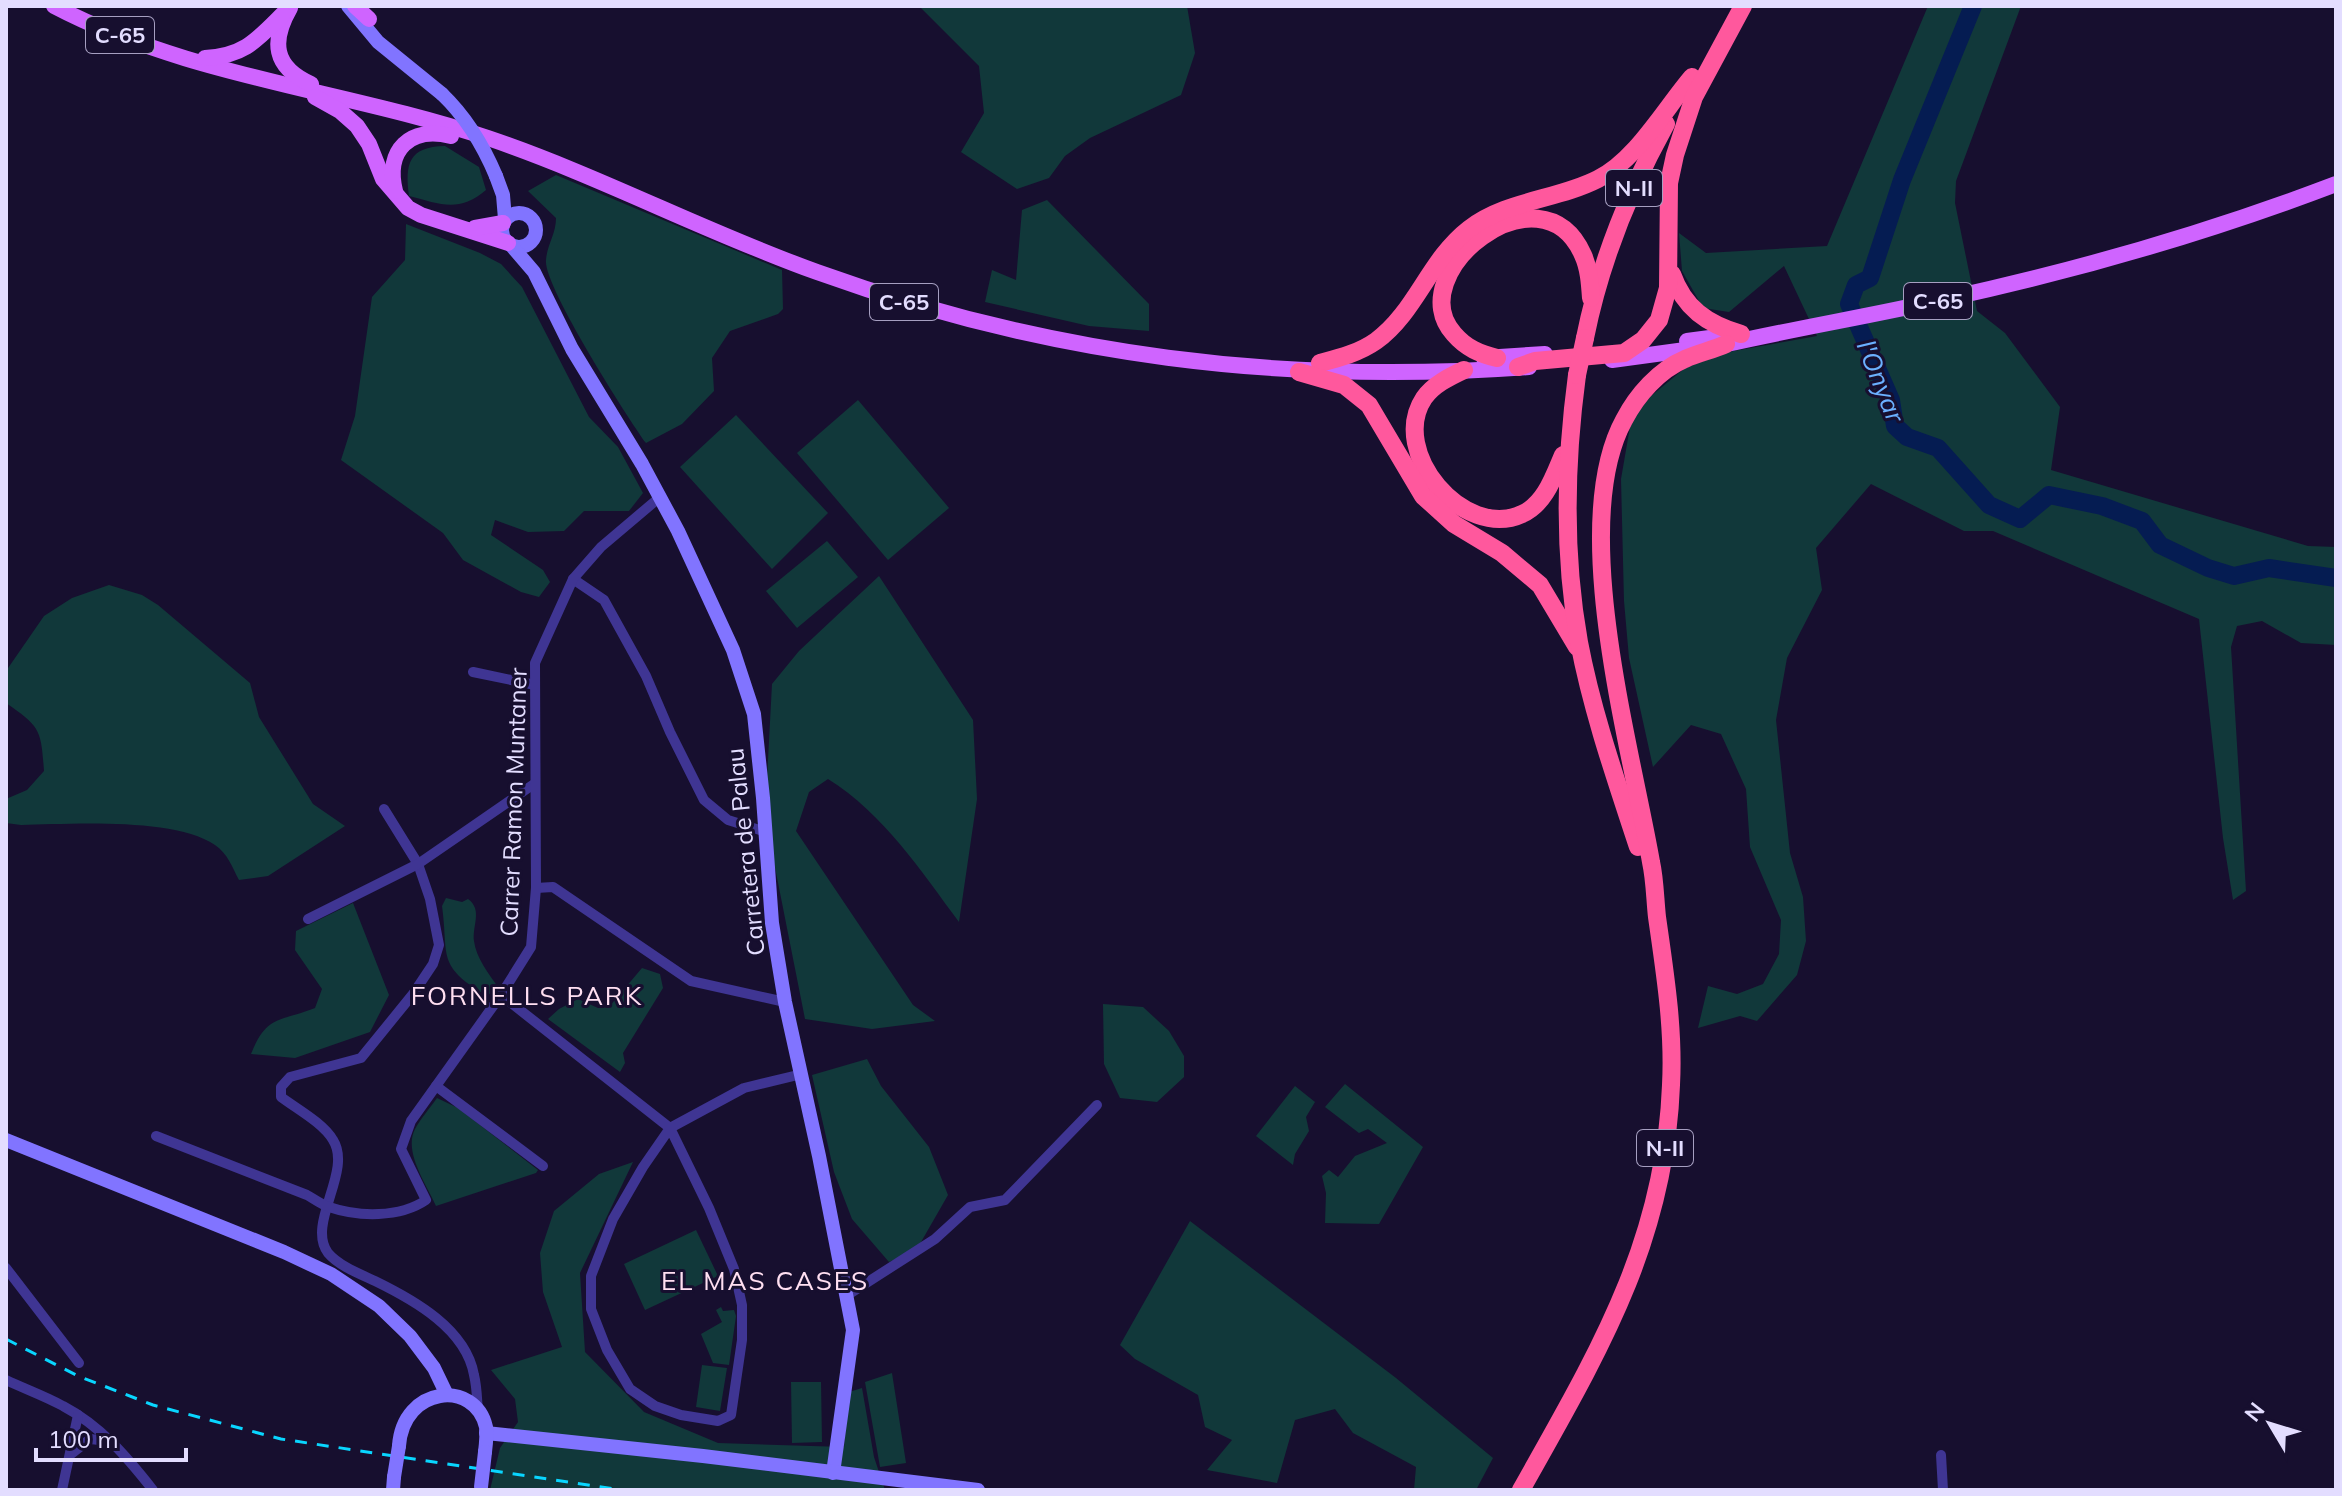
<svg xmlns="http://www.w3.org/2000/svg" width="2342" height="1496" font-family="Mulish,sans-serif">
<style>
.green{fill:#11383a}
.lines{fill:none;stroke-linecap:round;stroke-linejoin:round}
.river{stroke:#051c52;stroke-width:18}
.street{stroke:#3f3593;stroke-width:10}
.secondary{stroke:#8174ff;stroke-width:14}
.primary{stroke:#cf64ff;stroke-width:16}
.highway{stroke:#ff589d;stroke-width:18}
.rail{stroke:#09d6ff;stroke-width:3;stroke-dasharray:12 10;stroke-linecap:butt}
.secondary-bridge{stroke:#8174ff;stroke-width:14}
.highway-bridge{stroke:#ff589d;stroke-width:18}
.labels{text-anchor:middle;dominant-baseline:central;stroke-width:6;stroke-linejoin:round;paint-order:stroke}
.shield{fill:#170f2f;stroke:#a69fc1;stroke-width:2}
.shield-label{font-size:22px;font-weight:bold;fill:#e3ddff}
.street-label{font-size:24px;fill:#e3ddff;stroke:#170f2f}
.water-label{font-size:26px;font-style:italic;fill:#6bb1ff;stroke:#170f2f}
.neighbourhood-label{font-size:26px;letter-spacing:2px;fill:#ffdff1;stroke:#170f2f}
</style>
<rect width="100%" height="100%" fill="#170f2f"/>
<g class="green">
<polygon points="919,6 1187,6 1195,53 1181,95 1090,138 1065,156 1049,178 1017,189 961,152 984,113 979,66"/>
<polygon points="1928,6 2021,6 1956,181 1955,203 1977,311 2005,333 2060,407 2051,470 2308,546 2336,547 2336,645 2301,643 2262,621 2237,626 2231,647 2246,891 2233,900 2223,838 2199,619 1993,531 1964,531 1871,484 1816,548 1822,590 1787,658 1776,720 1790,853 1803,897 1806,941 1797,975 1757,1021 1740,1016 1698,1028 1708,986 1737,994 1763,984 1779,954 1781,920 1750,847 1746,789 1721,734 1691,725 1653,767 1629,658 1624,601 1621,479 1631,421 1651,396 1685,368 1728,352 1817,336 1784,266 1729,312 1703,308 1682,271 1679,233 1706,253 1827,246"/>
<path d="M445,146l34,21 7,23c-27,23 -46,14 -77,6 -4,-32 -1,-49 36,-50z"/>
<path d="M556,175l226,95 1,39 -5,5 -48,17 -18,27 2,33 -32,33 -36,19c-19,-26 -103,-158 -100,-183 1,-15 10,-26 10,-42l-28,-27z"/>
<polygon points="1047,200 1149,304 1149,331 1089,326 985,302 992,270 1016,280 1022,210"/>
<polygon points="406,224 480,253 501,264 522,287 589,417 618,447 643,493 629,511 584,511 564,531 528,532 495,520 491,535 543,570 550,582 539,597 521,592 463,560 443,533 341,460 355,416 372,297 405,260"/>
<polygon points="858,400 949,508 888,560 797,453"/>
<polygon points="736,415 828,513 772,569 680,467"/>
<polygon points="827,541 858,577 797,628 766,591"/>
<path d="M879,576l94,144 4,79 -18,123c-38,-51 -75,-108 -131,-143l-19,13 -13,39 117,174 22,16 -63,8 -67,-10 -40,-202 7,-133 27,-33z"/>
<path d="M109,585l33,10 16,10 92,78 9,34 54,87 32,22 -77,50 -29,4c-7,-13 -11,-26 -24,-35 -41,-28 -145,-21 -194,-20l-15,-2v-24l21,-9 17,-19c-3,-41 -3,-44 -38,-68v-32l38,-55 28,-18z"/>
<path d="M446,898l16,4 6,-3c15,11 4,27 6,42 2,17 15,33 24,46l-11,9c-51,-31 -38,-38 -45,-90z"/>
<path d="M353,903l36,92 -19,37 -75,26 -44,-4c16,-40 29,-32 64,-46l7,-19 -27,-39 1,-19z"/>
<polygon points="642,968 660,974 663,988 623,1053 625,1063 620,1072 548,1019 559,1009 578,999 598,1008 609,1007"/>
<polygon points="1103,1004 1143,1007 1169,1031 1184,1056 1184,1077 1157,1102 1120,1098 1104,1064"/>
<polygon points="867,1059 881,1086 929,1147 948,1195 917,1249 889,1262 852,1219 834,1172 812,1075"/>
<polygon points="1345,1084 1423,1147 1379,1224 1325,1223 1326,1193 1322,1176 1329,1170 1338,1177 1355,1156 1387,1143 1368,1129 1359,1133 1325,1107"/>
<polygon points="1295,1086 1315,1102 1306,1117 1309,1131 1295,1154 1293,1165 1256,1136"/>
<path d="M437,1098l21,10 80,62 -2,3 -100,33c-9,-21 -33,-54 -21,-77 6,-11 15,-21 22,-31z"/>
<polygon points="633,1162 580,1273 585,1352 644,1412 718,1443 844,1447 849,1392 862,1388 874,1457 885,1490 490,1490 500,1448 518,1422 515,1399 491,1370 562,1347 543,1292 540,1253 554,1211 599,1174"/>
<polygon points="1190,1221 1396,1378 1493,1458 1476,1490 1414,1490 1416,1467 1353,1433 1335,1409 1295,1420 1277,1483 1207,1470 1232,1440 1205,1427 1198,1395 1135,1359 1120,1345"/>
<polygon points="696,1230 718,1276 645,1310 624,1264"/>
<polygon points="721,1307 723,1311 734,1310 736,1316 729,1365 713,1363 701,1334 722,1322 716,1310"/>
<polygon points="702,1365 727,1368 720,1411 696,1407"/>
<polygon points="892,1373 906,1463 880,1467 865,1382"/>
<polygon points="791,1382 821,1382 822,1442 792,1443"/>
</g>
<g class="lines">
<polyline class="river" points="1973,6 1902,180 1870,278 1856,285 1849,304 1891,400 1895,426 1907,437 1938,448 1989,505 2020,519 2049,495 2102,506 2142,521 2160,545 2208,568 2234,576 2269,568 2336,578"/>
<g class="street">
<polyline points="573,579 604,600 646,676 670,732 704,800 728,820 766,832"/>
<polyline points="473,672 535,685"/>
<path d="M384,809l34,55 12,35 9,46 -6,19 -20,30 -52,64 -71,19 -9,10v10c16,12 42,26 52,43 20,31 -27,84 -5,113 11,13 32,21 47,28 39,19 91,48 99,94 3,12 3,25 4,37"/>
<polyline points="536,888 553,887 691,981 785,1002"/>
<polyline points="308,919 418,864 534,784"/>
<polyline points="501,995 670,1128 709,1208 734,1269 742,1305 742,1340 731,1415 718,1421 681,1415 655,1406 630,1389 607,1350 591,1309 591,1276 613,1219 643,1167 670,1128 744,1088 802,1074"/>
<polyline points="436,1086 543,1166"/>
<path d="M156,1136l151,59c7,4 15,10 22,12 29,10 71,11 97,-7l-25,-51 10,-28 90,-126 30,-48 5,-59 -1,-225 38,-84 28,-32 59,-50"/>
<polyline points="6,1268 79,1363"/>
<polyline points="846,1296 935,1239 970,1207 1005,1200 1097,1105"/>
<path d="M6,1380c19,9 39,16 57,26 38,20 64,51 90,84"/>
<polyline points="71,1454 90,1439 109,1441"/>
<polyline points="1941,1455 1943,1490"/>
<polyline points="62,1490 78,1415"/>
</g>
<g class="secondary">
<polyline points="348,6 378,42 442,94"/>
<polyline points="496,176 503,195 505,219"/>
<circle cx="519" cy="230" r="17"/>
<polyline points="510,244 534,272 572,349 642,464 678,531 733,650 754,714 763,798 772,923 785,1002 819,1156 853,1330 833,1473"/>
<polyline points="6,1140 284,1252 331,1274 379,1306 410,1336 434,1368 447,1395"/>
<polyline points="486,1433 703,1456 978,1490"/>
<path d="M399,1446c4,-60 76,-67 87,-19 1,7 0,17 -1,25"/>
<polyline points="393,1490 394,1477"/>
</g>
<g class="primary">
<path d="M54,6c135,71 291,84 434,132 112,38 217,94 329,134 232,84 466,113 712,95"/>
<polyline points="355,6 369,19"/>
<path d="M290,8c-19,33 -17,59 21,76"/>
<path d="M205,58c39,-2 52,-18 78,-44"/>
<polyline points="315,97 340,111 357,126 369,144 383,179 408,208 421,215 508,243"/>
<path d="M395,191c-10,-41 15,-65 56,-55"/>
<polyline points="475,228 503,223"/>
<polyline points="1687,341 1740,334"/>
<path d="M1727,344c71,-16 143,-28 214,-44 134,-29 266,-67 395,-116"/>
<polyline points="1484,358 1545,354"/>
<polyline points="1612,360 1700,348"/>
</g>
<g class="highway">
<path d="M1672,274c12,34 35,50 69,60"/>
<path d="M1585,338c15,-75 44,-147 81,-214"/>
<path d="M1497,358c-17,-4 -31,-10 -43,-24 -55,-60 87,-174 129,-79 6,13 7,28 8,43"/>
<path d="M1320,363c19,-5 39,-10 56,-22 40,-29 53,-81 93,-112 37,-29 88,-29 129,-50 38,-19 66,-69 94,-102"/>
<polyline points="1518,367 1535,361 1624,353 1643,340 1659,320 1668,288 1669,183 1675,155 1694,97 1743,6"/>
<path d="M1464,370c-15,7 -31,15 -40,28 -36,54 40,143 98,116 23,-10 32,-38 41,-59"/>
<polyline points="1299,372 1344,385 1369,405 1423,496 1454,524 1502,553 1540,585 1577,647"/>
<path d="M1577,375c-12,89 -14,178 2,267 13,69 37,138 59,205"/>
<path d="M1521,1490c75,-134 144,-246 150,-405 3,-56 -6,-112 -14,-168 -2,-18 -2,-37 -6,-55 -20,-115 -84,-338 -27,-442 13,-25 35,-50 61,-61 13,-6 28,-9 41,-15"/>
</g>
<polyline class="rail" points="6,1339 78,1376 153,1405 281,1439 621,1490"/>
<g class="secondary-bridge">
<path d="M442,94c24,23 41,51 54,82"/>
<polyline points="394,1477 399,1446"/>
<polyline points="481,1487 485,1452"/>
</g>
<polyline class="highway-bridge" points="1577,375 1585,338"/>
</g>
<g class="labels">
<g class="shield">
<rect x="86" y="17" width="68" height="36" rx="6"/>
<rect x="1606" y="170" width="56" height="36" rx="6"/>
<rect x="1904" y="283" width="68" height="36" rx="6"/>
<rect x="870" y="284" width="68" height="36" rx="6"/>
<rect x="1637" y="1130" width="56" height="36" rx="6"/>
</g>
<g class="shield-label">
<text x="120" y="35">C-65</text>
<text x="1634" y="188">N-II</text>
<text x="1938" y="301">C-65</text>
<text x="904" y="302">C-65</text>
<text x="1665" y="1148">N-II</text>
</g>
<g class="street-label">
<text transform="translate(513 802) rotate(-88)">Carrer Ramon Muntaner</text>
<text transform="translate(745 852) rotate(-96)">Carretera de Palau</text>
</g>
<g class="water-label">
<text transform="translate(1881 381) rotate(68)">l'Onyar</text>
</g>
<g class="neighbourhood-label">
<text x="527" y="995">FORNELLS PARK</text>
<text x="765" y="1280">EL MAS CASES</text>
</g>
</g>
<rect width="2342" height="1496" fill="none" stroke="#e3ddff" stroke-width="16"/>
<g transform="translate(2270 1424) rotate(308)" stroke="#170f2f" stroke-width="6" paint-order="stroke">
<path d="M0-6L14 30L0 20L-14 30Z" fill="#e3ddff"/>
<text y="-12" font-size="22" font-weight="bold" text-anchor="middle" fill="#e3ddff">N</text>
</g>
<path d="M36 1448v12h150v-12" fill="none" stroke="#e3ddff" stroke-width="4"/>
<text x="48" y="1448" font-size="24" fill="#e3ddff" stroke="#170f2f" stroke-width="6" paint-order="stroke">100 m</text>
</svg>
